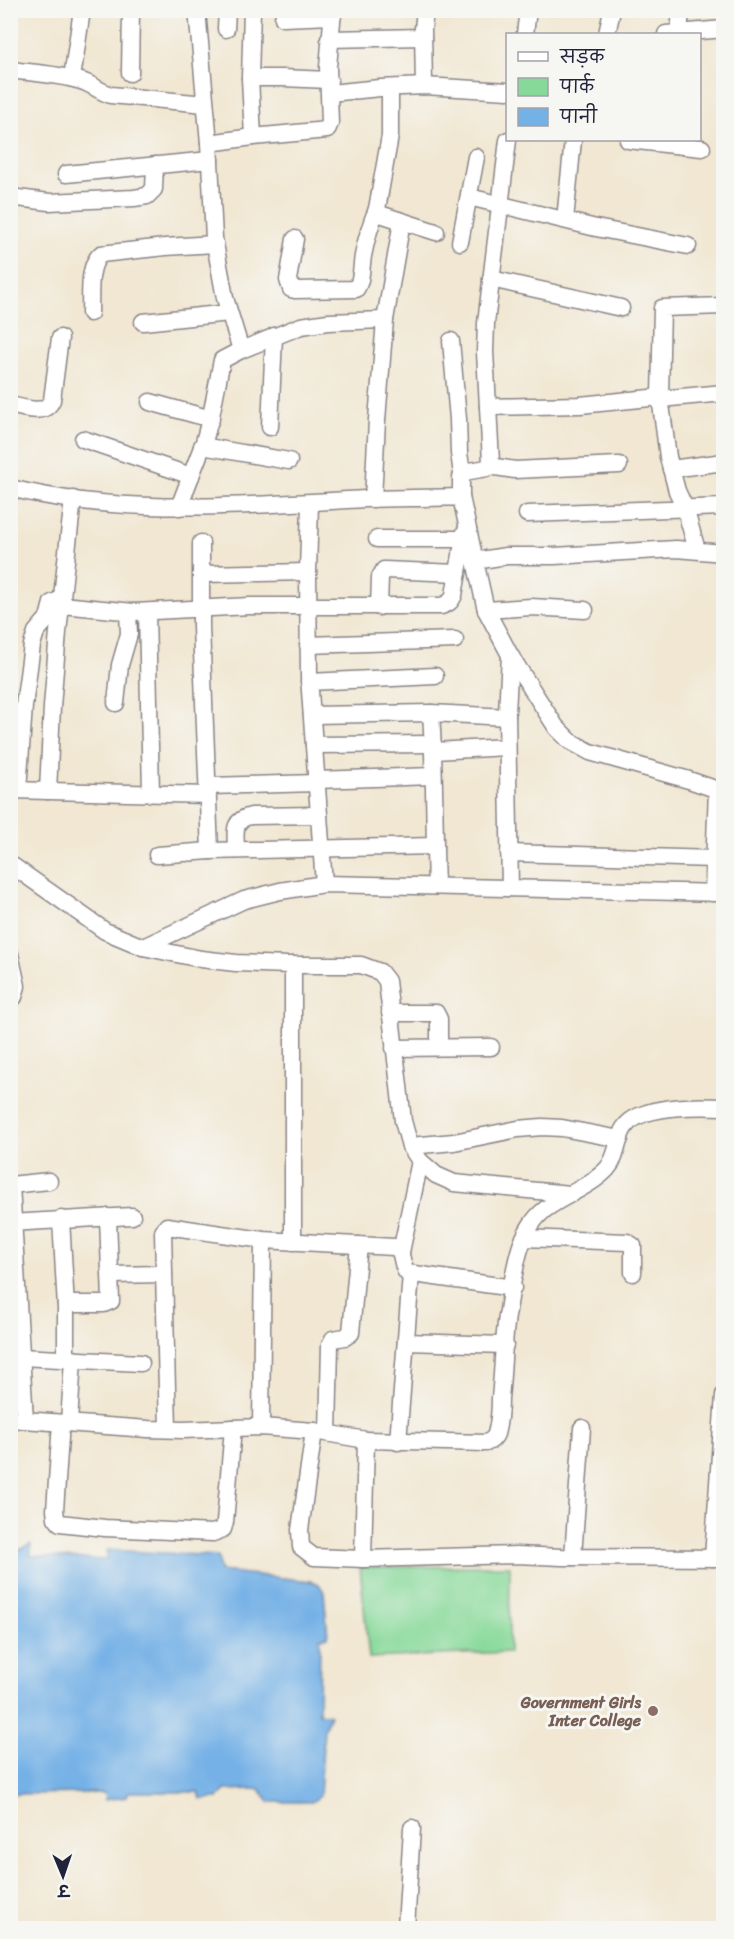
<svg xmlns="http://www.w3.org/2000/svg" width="734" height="1939" font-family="Sriracha,'Playpen Sans Deva',sans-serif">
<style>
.green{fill:#87d99a;stroke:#547e6a;stroke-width:1.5}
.water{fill:#74b1e6;stroke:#4b6a90;stroke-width:1.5}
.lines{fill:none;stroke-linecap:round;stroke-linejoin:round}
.minor-casing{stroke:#8a8486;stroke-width:19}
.minor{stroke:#fff;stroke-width:16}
.education-dot{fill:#8d6e63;stroke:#f6f6f2;stroke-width:2}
.labels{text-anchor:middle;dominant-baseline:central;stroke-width:6;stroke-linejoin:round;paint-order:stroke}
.education-label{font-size:16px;font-weight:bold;fill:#785e54;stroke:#f6f6f2;text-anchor:end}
</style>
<rect width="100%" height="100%" fill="#f6f6f2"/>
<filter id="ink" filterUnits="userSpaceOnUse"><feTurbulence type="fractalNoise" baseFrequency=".0167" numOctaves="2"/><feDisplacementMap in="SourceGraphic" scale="12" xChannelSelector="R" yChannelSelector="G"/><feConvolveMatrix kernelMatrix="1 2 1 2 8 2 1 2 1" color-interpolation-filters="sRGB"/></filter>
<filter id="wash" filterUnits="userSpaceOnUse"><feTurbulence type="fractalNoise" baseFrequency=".008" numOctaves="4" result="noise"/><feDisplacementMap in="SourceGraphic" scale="24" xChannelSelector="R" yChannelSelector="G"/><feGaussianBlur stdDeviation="1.35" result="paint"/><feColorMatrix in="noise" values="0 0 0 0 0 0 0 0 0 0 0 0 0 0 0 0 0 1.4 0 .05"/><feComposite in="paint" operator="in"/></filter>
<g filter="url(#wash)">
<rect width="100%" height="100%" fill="#f1e7d2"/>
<polygon class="green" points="510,1566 509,1652 369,1658 360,1567"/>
<polygon class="water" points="31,1544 31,1556 106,1560 107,1550 218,1556 220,1571 311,1581 319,1584 324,1592 328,1637 320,1638 319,1713 330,1715 324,1729 320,1796 312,1802 270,1802 259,1789 225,1790 218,1798 200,1799 198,1792 128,1792 127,1797 105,1800 104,1793 11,1794 11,1554"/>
</g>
<g filter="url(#ink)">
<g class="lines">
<defs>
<g id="minor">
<polyline points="197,10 209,143 214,238 225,298 241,350"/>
<polyline points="252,10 250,78 253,137"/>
<polyline points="283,18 333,16"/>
<polyline points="226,29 227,10"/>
<polyline points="679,33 681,10"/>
<polyline points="525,34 528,10"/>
<polyline points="607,34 612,10"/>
<polyline points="666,34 724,29"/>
<polyline points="329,39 423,37"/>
<path d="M10,70c24,3 49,4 71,11 11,3 19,11 30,14l94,9"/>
<polyline points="130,73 131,10"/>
<polyline points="72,78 82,10"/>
<polyline points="250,78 282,78 329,80"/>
<polyline points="424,86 423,29 425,10"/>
<polyline points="390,88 390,136 377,209 380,214 436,232"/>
<polyline points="330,93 380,88 424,86 508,91"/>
<polyline points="628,140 702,148"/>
<polyline points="209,143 253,137 327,130 330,123 328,67 333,10"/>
<polyline points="66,174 210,160"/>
<polyline points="10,197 49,202 134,198 147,196 154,189 155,165"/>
<polyline points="469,197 596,228 688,246"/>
<polyline points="565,220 573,140"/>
<path d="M295,239l-7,41 3,9 4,1 61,-1c6,-8 5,-22 7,-33 3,-16 7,-31 14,-47"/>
<polyline points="460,242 476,157"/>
<polyline points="491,279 621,308"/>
<path d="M90,313c1,-17 -3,-47 11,-59l64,-7 50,-3"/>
<polyline points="143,322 229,313"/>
<polyline points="451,341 458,419 459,453 462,474"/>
<polyline points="660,399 724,393"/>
<polyline points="150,402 211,419"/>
<path d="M10,405c15,3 35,11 42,-5l8,-62"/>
<polyline points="488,407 580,405 660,397"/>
<polyline points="270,427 274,336"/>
<polyline points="83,439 191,476"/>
<polyline points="202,446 289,461"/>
<polyline points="489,466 515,470 619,465"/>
<polyline points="671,469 724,462"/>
<path d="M10,488c116,29 238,17 355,11 32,-1 64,-1 96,-2l14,64 31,-5h48l122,-7 48,4"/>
<polyline points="461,497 461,478 464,472 487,468 491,462 485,352 486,323 508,140"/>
<polyline points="373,499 377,420 385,320 402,221"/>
<polyline points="310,503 308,572 309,677 324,884"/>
<polyline points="179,507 204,442 211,416 222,360 241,350 301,326 328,322 385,320"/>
<polyline points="527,514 724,507"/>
<polyline points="377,539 464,539"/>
<polyline points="201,543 201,627 210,851"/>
<polyline points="697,550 685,508 677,491 668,457 660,397 662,308 724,306"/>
<polyline points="475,561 486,610 510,655 556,727 570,741 590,752 689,780 724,792"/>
<polyline points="202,574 308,572"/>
<path d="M62,605l72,7 116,-6h191c7,-2 10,-4 13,-11l11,-63"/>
<polyline points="379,607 380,577 384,570 458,573"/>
<polyline points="486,610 531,607 585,610"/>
<polyline points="147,612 151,793"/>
<polyline points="308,645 455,640"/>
<polyline points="309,682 435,676"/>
<polyline points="116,703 120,665 129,634 128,612"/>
<path d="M431,713c4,57 3,116 5,173"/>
<polyline points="312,715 431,713 507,717"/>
<polyline points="314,745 433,744"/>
<polyline points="434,751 507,747"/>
<polyline points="316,780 433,776"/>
<polyline points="208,786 317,783"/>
<polyline points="10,790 208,795"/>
<polyline points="18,790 24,706 32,645 36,632 48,618 52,603 62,599"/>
<polyline points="48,791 52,707 58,632 73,499"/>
<path d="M236,850c0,-16 -5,-30 15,-34l68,-1"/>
<polyline points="509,853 714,859"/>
<polyline points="157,855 210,851 435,846"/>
<polyline points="10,864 105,931 143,947 201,959 236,963 288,965 361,965 380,972 387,981 403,1121 410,1146 420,1161 436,1175 454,1183 570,1194"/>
<polyline points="510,888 507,713 510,655"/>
<polyline points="713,893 717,790"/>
<polyline points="143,947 244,900 280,891 324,884 724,893"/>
<polyline points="10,954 17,986 14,997 10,999"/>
<polyline points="390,1013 436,1013 439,1019 439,1047"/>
<polyline points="394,1048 491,1047"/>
<polyline points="410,1146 454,1142 518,1129 542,1127 562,1128 620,1139"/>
<polyline points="10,1185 49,1181"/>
<polyline points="11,1185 25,1420"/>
<polyline points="61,1219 66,1308 66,1358"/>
<polyline points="10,1223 132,1216"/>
<polyline points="524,1238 627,1242 633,1246 633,1273"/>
<polyline points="293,1242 293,965"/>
<polyline points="401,1252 420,1161"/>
<polyline points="111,1275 164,1274"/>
<polyline points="66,1304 104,1304 111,1301 108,1217"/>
<polyline points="406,1342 505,1345"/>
<polyline points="20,1357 141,1363"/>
<path d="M10,1419l138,10 35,1 78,-3 53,4 52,9 120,3c5,-2 8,-4 10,-9 3,-11 4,-25 4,-36 3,-27 3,-55 7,-82 7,-37 8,-88 43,-110 18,-12 42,-21 57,-37 11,-12 9,-28 17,-41 15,-24 75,-22 100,-21"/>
<polyline points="61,1423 55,1510 56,1518 60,1523 105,1528 213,1533 223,1529 225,1522 233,1428"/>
<polyline points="69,1423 73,1359"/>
<polyline points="261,1427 263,1240"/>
<path d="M168,1429l-5,-197 4,-6 96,14 131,7c11,4 6,18 13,26l106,15"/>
<polyline points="314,1431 300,1530 301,1547 314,1557 363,1559 517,1555 562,1557 724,1558"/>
<polyline points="328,1433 330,1345 333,1339 345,1337 351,1333 359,1245"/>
<polyline points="398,1442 411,1274"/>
<polyline points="573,1557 582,1428"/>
<polyline points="713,1558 724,1395"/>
<polyline points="363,1559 366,1440"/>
<polyline points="406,1928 412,1828"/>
</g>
</defs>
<use href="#minor" class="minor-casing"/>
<use href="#minor" class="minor"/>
</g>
</g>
<circle class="education-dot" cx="653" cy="1711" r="6"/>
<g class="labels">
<g class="education-label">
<text x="641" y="1702">Government Girls<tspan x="641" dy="18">Inter College</tspan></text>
</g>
</g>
<rect width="734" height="1939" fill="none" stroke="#f6f6f2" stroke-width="36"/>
<rect x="506" y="33" width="195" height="108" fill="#f6f6f2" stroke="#a1a1a9" stroke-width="1.5"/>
<rect x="518" y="52" width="30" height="9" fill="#ffffff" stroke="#a1a1a9" stroke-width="1.5"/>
<text x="560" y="63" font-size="18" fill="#22223b">सड़क</text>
<rect x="518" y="78" width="30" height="18" fill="#87d99a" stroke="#a1a1a9" stroke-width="1.5"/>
<text x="560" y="93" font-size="18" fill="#22223b">पार्क</text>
<rect x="518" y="108" width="30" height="18" fill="#74b1e6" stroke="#a1a1a9" stroke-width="1.5"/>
<text x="560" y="123" font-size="18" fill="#22223b">पानी</text>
<g transform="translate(63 1876) rotate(178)" stroke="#f6f6f2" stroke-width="4.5" paint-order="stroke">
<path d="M0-4.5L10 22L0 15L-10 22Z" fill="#22223b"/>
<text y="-9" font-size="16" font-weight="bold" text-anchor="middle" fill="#22223b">उ</text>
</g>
</svg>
